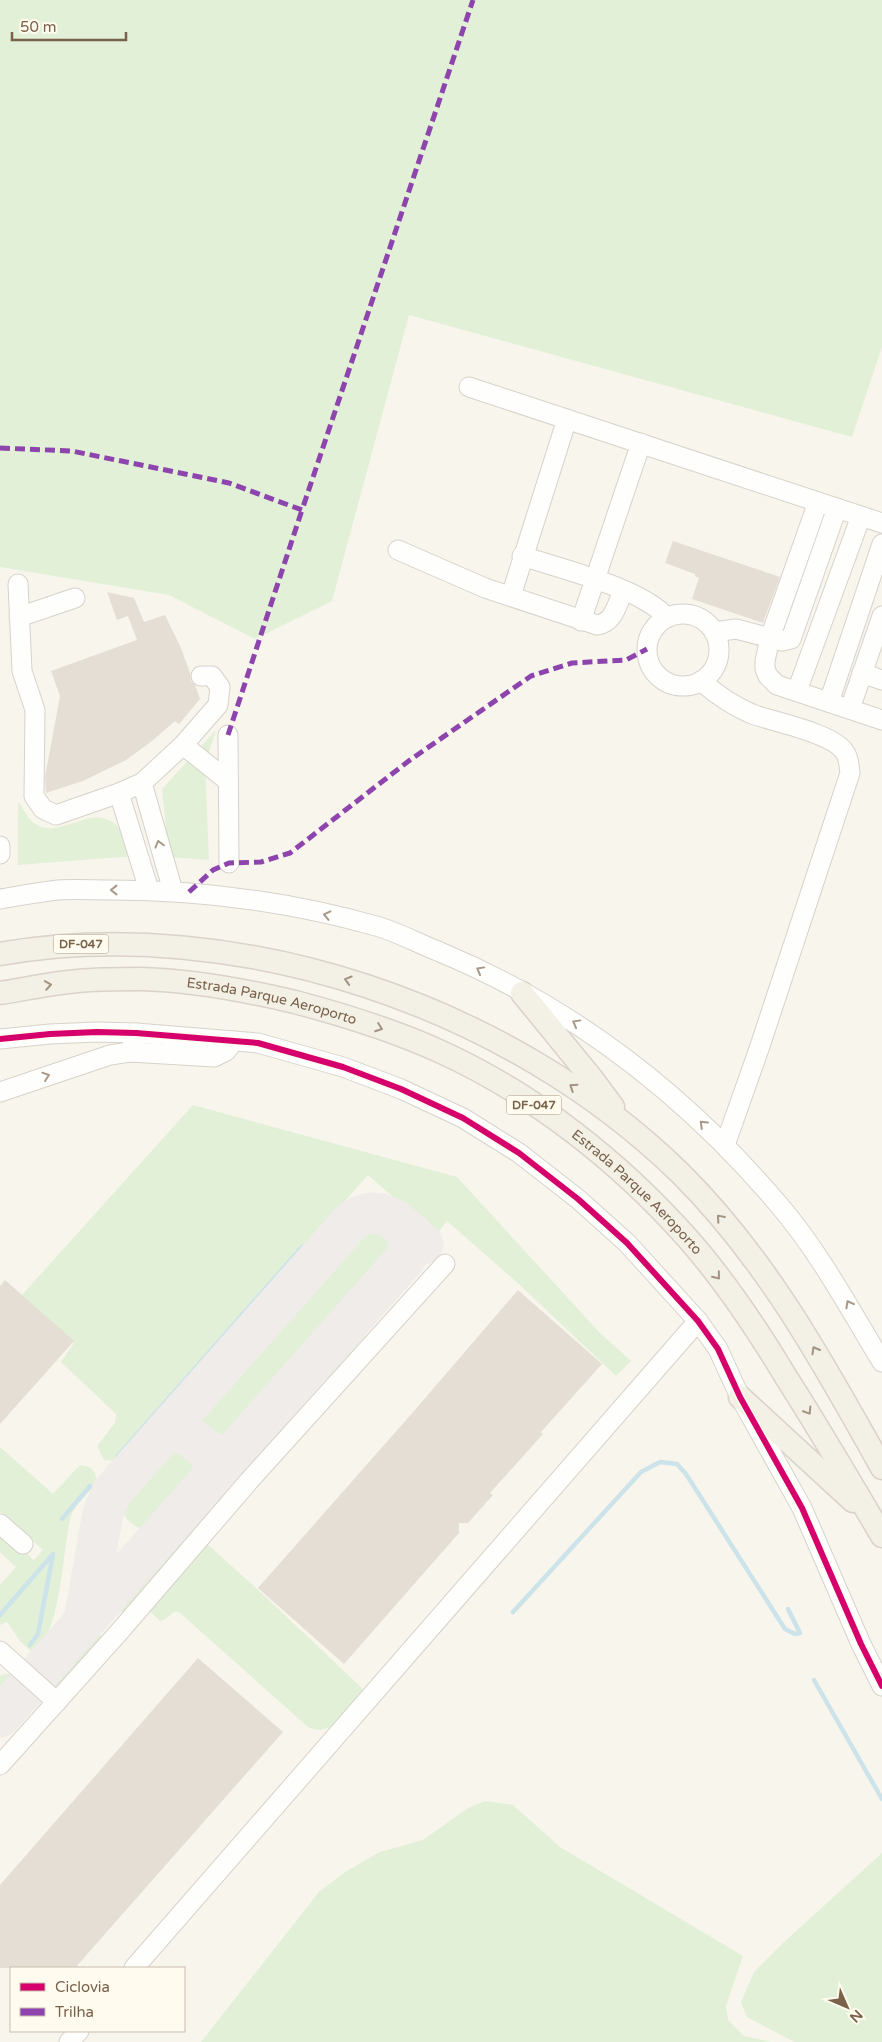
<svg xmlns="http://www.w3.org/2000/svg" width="882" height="2042" font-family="'Varela Round',sans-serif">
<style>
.green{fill:#e1f0d7}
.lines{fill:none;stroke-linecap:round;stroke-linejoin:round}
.stream{stroke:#cde3ea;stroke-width:4.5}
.taxiway{stroke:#efece9;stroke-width:41}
.building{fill:#e5ded4}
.minor-casing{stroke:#d7d2cb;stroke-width:21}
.major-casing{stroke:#dad2ca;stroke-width:25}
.minor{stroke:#fefefc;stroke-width:19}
.major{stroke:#f3f0e6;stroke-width:22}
.quiet{stroke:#8e44ad;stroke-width:5;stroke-dasharray:10 5;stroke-linecap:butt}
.cycleway-casing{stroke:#fffbef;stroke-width:9}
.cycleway{stroke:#d6006c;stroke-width:6}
.oneway{stroke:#a89888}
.oneway2{stroke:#a49381}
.labels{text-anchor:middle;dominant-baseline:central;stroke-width:5;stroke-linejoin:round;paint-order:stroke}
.shield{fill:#fffbef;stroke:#a18f7c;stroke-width:1}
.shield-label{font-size:12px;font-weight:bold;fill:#79614a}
.street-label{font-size:14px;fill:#79614a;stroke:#fffbef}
</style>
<rect width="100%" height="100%" fill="#f8f5ed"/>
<g class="green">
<polygon points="0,0 882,0 882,347 852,437 409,315 332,601 255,639 169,595 0,567"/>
<polygon points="216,730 205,765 209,860 169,857 162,789"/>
<path d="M18,802c5,6 10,17 16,21 32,24 72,-45 100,33l-116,9z"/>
<polygon points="193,1105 457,1177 599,1332 631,1361 616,1376 521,1286 447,1221 436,1235 368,1175 116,1461 104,1460 97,1446 115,1423 116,1414 61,1362 74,1343 22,1295"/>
<path d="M370,1228l9,3 10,11v10l-6,11 -150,170c-19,7 -38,5 -34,-22 1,-7 7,-15 11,-22l148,-158z"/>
<path d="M402,1280l9,3 -30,33c-4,-14 6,-31 21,-36z"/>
<path d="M356,1335l9,1 -37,42c1,-22 6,-36 28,-43z"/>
<path d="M304,1394l7,2 -59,67 -6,-8c3,-15 44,-57 58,-61z"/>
<path d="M0,1447l53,47 27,-29 10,2 5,6 2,10c-8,9 -22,22 -26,33 -8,26 -10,130 -40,135l-11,-10 -13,-19 -7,3v-40l16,-18 -16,-15v-21l34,29 9,-10 -43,-38z"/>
<path d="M175,1448l12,3 6,8 -1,22 -35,41 -15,7c-14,-6 -22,-14 -21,-30 12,-19 31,-45 54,-51z"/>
<polygon points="225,1481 229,1483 231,1489 123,1613 119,1610 123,1595 212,1491 222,1482"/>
<polygon points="207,1544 255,1587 363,1689 332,1727 320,1730 309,1728 179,1612 174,1612 165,1619 160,1621 150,1611"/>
<polygon points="96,1633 102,1636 54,1690 48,1683 50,1677 82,1641"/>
<polygon points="4,1674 12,1674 15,1677 0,1694 0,1676"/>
<polygon points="485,1801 513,1805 560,1847 743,1956 726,2006 728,2020 744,2036 772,2042 201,2042 319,1892 345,1872 380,1852 423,1840 468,1808"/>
<polygon points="882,1853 882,2042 794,2042 747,2017 741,2002 754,1972 783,1943"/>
</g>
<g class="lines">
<g class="stream">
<polyline points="117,1457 302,1247"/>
<polyline points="62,1519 90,1486"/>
<polyline points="513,1612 641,1472 660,1462 677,1464 686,1474 785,1629 795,1634 800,1633 788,1609"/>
<polyline points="0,1615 53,1554 38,1634 30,1645"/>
<polyline points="814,1680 882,1799"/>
</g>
<g class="taxiway">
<path d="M165,1432c27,-10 41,35 67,21l1,15"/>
<path d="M84,1621l19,-108 9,-21 237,-268c29,-26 51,0 74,20"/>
<path d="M0,1717l405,-458c5,-13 4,-20 -2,-32"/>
</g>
</g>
<g class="building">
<polygon points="673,541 780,577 763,623 692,599 699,578 695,576 695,574 665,563"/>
<polygon points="107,592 134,598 144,622 165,615 181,648 190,673 191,681 195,685 200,699 179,724 175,721 152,741 126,760 83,781 46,793 45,777 60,696 51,671 137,640 128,616 117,620"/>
<polygon points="5,1280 74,1341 0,1424 0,1286"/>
<polygon points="518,1290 602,1364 541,1432 543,1434 490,1493 493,1495 468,1523 459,1523 459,1533 344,1664 258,1588 414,1411"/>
<polygon points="198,1658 283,1732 75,1968 0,1968 0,1885"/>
</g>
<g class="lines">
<defs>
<g id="minor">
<polyline points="469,387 882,523"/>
<polyline points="818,502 770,638 765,661 765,669 768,676 777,685 882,720"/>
<path d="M398,550l87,38 112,37c17,-2 20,-21 26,-34"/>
<path d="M522,556c37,12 122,33 145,62"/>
<polyline points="18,584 22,671 35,710 34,796 43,809 56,815 119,793 142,783 183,745 218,705 220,687 212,676 201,676"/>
<polyline points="511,596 567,419"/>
<circle cx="683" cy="650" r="36"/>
<polyline points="19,617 75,598"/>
<polyline points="581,621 641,443"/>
<polyline points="714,632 736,629 782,641 791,639 837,508"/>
<polyline points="862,673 882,680"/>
<path d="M701,681c16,14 32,25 51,33 22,8 79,19 92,37 5,6 5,15 6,22l-91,276 -34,96"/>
<polyline points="797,691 861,516"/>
<polyline points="829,702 882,544"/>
<polyline points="850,709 882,616"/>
<polyline points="228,735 229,863"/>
<polyline points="183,745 228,781"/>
<polyline points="142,783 173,891"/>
<polyline points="119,793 149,890"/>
<polyline points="0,846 0,854"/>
<path d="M0,899c19,-3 39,-7 58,-9 18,-1 36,0 54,0 89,0 178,12 264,36 22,6 43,18 64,26 134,56 246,143 339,253 41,48 70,103 103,157"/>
<polyline points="0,1039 50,1034 97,1032 136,1033 258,1043 343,1067 401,1089 463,1118 519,1153 578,1199 627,1243 698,1321 718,1349 740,1397 802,1508 861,1644 882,1686"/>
<polyline points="130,1052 214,1057 226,1051 234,1041"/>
<polyline points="0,1092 110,1055 130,1052 136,1033"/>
<polyline points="0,1524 23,1544"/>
<polyline points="0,1651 57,1702"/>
<polyline points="0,1765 120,1631 249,1481 445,1264"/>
<polyline points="134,1968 698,1321"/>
<polyline points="69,2042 79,2031"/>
</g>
<g id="major">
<path d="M0,954c237,-41 509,52 680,219 86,85 144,191 202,295"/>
<path id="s1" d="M0,993c26,-4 52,-10 78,-12 20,-2 41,-2 62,-2 52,1 104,11 155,23 49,13 98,28 144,49 95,43 181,111 250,189 37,42 68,89 97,137 33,52 65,106 96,159"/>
<polyline points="522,993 593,1080 613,1107"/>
<polyline points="740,1397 853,1501"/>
</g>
</defs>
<use href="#minor" class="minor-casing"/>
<use href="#major" class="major-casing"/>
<use href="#minor" class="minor"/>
<use href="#major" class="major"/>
<g class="quiet">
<polyline points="0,448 72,451 229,483 302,510 473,0"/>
<polyline points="228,735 302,510"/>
<polyline points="189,892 213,870 229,863 261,862 290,853 410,760 531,676 572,663 626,660 647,649"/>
</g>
<defs>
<polyline id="cycleway" points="0,1039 50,1034 97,1032 136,1033 258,1043 343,1067 401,1089 463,1118 519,1153 578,1199 627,1243 698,1321 718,1349 740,1397 802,1508 861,1644 882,1686"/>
</defs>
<use href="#cycleway" class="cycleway-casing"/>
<use href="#cycleway" class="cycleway"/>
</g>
<defs><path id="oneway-chevron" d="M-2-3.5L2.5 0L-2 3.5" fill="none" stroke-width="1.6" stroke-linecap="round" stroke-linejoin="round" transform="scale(1.25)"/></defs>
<g class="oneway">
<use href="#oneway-chevron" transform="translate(159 844) rotate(-105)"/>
<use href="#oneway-chevron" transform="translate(114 890) rotate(180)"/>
<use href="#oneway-chevron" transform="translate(327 915) rotate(-167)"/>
<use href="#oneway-chevron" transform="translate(480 970) rotate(-151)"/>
<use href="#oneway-chevron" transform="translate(576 1023) rotate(-151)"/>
<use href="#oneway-chevron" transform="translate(46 1076) rotate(-19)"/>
<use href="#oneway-chevron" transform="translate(703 1124) rotate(-136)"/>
<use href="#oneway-chevron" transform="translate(849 1304) rotate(-119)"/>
</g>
<g class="oneway2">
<use href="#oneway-chevron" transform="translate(348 980) rotate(-163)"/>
<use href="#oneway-chevron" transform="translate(48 985) rotate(-9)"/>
<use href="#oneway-chevron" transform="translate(379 1028) rotate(20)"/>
<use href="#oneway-chevron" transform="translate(573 1087) rotate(-147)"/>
<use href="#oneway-chevron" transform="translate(720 1218) rotate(-131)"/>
<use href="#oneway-chevron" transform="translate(717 1276) rotate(51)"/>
<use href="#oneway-chevron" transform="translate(815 1350) rotate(-120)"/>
<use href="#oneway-chevron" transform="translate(808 1411) rotate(58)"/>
</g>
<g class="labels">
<g class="shield">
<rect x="53.5" y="934.5" width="55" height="19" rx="4"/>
<rect x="506.5" y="1095.5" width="55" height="19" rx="4"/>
</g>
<g class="shield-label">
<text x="81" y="944">DF-047</text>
<text x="534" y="1105">DF-047</text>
</g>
<g class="street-label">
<text stroke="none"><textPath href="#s1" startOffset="275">Estrada Parque Aeroporto</textPath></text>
<text stroke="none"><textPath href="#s1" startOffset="695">Estrada Parque Aeroporto</textPath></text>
</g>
</g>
<rect x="10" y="1967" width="175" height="65" fill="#fffbef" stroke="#c9bdad"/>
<rect x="20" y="1983" width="25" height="8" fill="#d6006c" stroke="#c9bdad"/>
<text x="55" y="1992" font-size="15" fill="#79614a">Ciclovia</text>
<rect x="20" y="2008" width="25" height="8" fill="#8e44ad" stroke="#c9bdad"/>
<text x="55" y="2017" font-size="15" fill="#79614a">Trilha</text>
<g transform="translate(847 2007) rotate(135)" stroke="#fffbef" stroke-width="4" paint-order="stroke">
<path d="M0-4L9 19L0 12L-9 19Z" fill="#79614a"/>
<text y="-8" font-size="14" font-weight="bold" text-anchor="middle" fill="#79614a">N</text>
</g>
<path d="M12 32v8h114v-8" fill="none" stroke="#79614a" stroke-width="2.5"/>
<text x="20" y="32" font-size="15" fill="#79614a" stroke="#fffbef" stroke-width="4" paint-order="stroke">50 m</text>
</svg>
